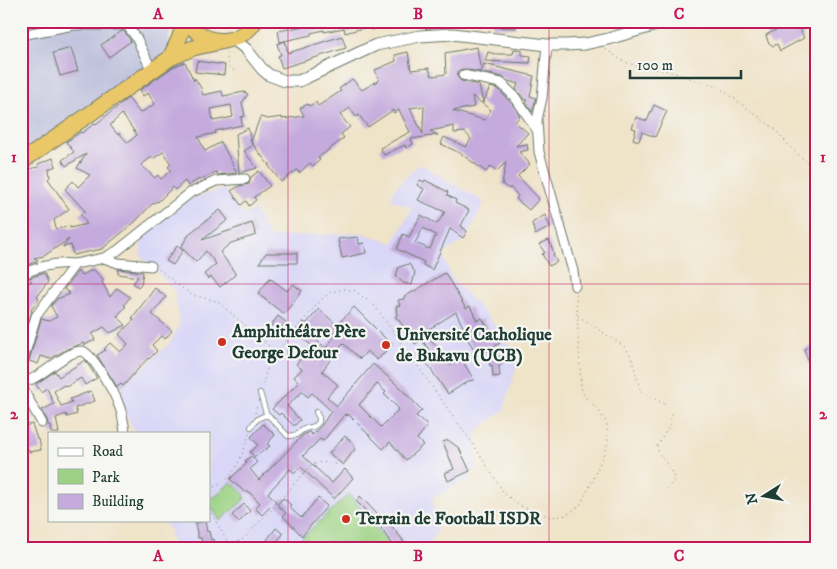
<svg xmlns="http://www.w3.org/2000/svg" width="837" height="569" font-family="'IM FELL DW Pica',serif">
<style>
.built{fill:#d9d6f7}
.industrial{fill:#c0c2dd}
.green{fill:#9dd284;stroke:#5e885c}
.building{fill:#c4aadd;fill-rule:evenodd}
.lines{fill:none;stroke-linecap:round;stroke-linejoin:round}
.service-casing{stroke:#687768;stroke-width:6}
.minor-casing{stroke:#687768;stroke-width:11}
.tertiary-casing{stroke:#687768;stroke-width:13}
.trunk-casing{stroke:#687768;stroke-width:17}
.path{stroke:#687768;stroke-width:1;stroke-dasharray:1 4;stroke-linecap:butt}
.service{stroke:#fff;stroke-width:4.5}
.minor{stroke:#fff;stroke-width:9}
.tertiary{stroke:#fff;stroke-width:11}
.trunk{stroke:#eac769;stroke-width:15}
.grid{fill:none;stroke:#c2185b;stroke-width:1;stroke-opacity:0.55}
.poi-dot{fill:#c8321e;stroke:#f6f6f2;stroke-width:2}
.labels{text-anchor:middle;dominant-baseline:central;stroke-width:4.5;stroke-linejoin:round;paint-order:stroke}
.poi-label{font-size:18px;font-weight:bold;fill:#1f3d34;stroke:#f6f6f2;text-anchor:start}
.neatline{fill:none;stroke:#c2185b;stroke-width:2}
.grid-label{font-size:16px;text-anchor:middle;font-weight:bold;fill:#c2185b}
</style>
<rect width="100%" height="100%" fill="#f6f6f2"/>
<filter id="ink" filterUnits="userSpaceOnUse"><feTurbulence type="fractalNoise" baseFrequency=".02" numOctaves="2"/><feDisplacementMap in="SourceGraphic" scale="10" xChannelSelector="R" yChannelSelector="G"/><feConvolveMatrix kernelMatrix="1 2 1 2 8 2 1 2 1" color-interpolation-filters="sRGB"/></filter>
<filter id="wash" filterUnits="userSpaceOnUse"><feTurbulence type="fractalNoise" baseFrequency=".0096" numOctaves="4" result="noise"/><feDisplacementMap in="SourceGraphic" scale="20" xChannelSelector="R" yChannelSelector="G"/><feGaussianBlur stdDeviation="1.12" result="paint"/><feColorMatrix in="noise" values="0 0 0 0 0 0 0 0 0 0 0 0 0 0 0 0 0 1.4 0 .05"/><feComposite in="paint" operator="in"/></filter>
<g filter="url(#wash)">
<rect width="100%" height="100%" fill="#efe3c8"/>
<polygon class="built" points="420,164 484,202 466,239 443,254 451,277 489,318 521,361 515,371 504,410 477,431 476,468 467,480 432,498 437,531 427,548 173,548 170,531 162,520 209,520 209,433 135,433 116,392 170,343 179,325 175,291 140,255 142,238 188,199 224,189 243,215 255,210 268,237 362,233 393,243 412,208 391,199 394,189"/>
<polygon class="industrial" points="21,21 170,21 169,42 176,61 21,165"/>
<g class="green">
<polygon points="231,482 245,495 244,500 220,521 209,503 209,499 216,496"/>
<polygon points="349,494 389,544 385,548 291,548"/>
</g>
<g id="blocks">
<g class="building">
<polygon points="330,21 392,21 372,30 370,26 345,33 344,28 324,32 324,30 311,33 311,35 280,42 278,31 309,25 310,27"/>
<polygon points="493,21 516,21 516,28 493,27"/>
<polygon points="793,21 799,21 802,26 801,32 804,38 780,51 777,44 773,46 768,42 766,35"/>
<polygon points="122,31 124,31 131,41 109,57 101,45"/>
<polygon points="342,36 346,48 282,68 278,56 281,55 277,44 285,41 288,53"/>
<path d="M477,47l4,25 -19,-3 -4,2 -1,5 4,5 18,4 4,18 7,-16 8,2 15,16 7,11 -5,6 13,11 -12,13 11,-2 1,6 -9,2 11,12 -12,12 21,23 -10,11 -13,-11 2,-3 -8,-9 -1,2 -7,-5 4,-22 -9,9 -6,-5 -5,6 -26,-19 -19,-9 3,-7 22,10 5,-8 -6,-7 -11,1v-7l-24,5 8,4 -27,4 2,5 -7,4 -1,-3 -21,10 -4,-7 30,-16 -11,-22 -5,3 -1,-3 -25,17 -9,-12 -3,2 -6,-9 -10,7 10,12 -9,7 3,4 -26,20 2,2 -7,6 -3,-3 -11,10 -2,-3 -16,12 -13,-17 2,-1h-2l-17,-22 9,-25 8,2 14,-2v2l22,-3 -4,-8 8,-4 1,2 7,-4 2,4 23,-15 -2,-2 13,-10 10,11 17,-10 -4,-10 21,-9 -1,-6 13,-3 3,18 18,-2 2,7 2,1 13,-2 -1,-21zM472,96l19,14 -6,10 -32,-9 21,-4zM424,106l-1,22v6l-13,-26z"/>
<polygon points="71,48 78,71 60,76 53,53"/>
<polygon points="514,49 522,50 522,55 531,56 530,63 485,61 488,52 495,54 513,54"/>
<polygon points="197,61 225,65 224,75 195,72"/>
<path d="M185,62l9,19 1,-3 6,10 2,7 19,-4 1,5 21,-4 4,2 -6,9 3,13 -4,1 1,8 -27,6 1,2 -18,4 7,14 16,-9 16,31 -19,2 -2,-3 -16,8 -1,-1 -11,7 -3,-5 -10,9 -2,-3 -15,15 -1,-1 -6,4 -16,17 -33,27 -29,6 -2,-10 -8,2 6,-8 -25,17 -10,2 4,2 -3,2 -12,5 -2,-3v-85l5,-1 -2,-5 5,-1 -1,-3 11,-2 -1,-3 15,-6 3,8 -7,3 1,8 -2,2 21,30 -15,11 2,9 14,-3v2l17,-4 -7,-10 5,-3 -20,-22 8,-8 5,6 12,-12 -13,-7 9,-14 -20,12 -4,-6 12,-8 -8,-10 15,-10 1,1 13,-10 1,1 32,-26 12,15 15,-9 -7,-11 -5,3 -3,-6 33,-23zM231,105l2,12 -20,4 -2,-12zM122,114l15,21 -9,8 -9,-10 -1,2 -8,-10zM163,152l8,12 -3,3 3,3 -10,9 -3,-4 -3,3 -14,-13 11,-8 1,2z"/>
<polygon points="484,64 534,76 530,96 536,98 532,112 526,103 527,100 524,99 516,89 518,84 508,81 502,77 481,72"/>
<polygon points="654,105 667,111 655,137 642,132 639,141 633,139 636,129 632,128 636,117 647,121"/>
<polygon points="248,128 252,146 244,151 257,168 239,173 236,134"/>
<polygon points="259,171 270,186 254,197 256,200 249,206 246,201 241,205 231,191 239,186 249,184 251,177"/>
<path d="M420,180l4,2 1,-2 23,12 -1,3 9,5 -1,3 14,7 -8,16 6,5 -4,7 -13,-9 -18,41 -9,-5 1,-3 -27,-13 6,-15 6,3 12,-22 16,9 8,-12 -27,-12 6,-11 -7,-4zM423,228l13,7 -6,14 -15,-6z"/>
<polygon points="220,210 228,220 202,240 252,223 256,235 231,243 220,252 235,273 235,275 220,287 211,277 208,279 204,274 216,264 206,251 196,262 181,247 190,233"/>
<polygon points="545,215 550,227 535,235 532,223"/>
<polygon points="358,237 359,244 364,243 366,253 342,258 338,239"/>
<polygon points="549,240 554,254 553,255 557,262 549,266 542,254 545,253 539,244"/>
<polygon points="177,246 183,250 173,265 166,261"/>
<polygon points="266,253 297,253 297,263 259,263"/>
<polygon points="409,264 415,272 412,285 403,283 396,276 399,267"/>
<polygon points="93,269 104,280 102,282 110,297 117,288 130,297 124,305 126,306 117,316 126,325 110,333 104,327 92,334 95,340 84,345 83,343 67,349 50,359 41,356 38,364 29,361 41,319 49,321 57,317 51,306 57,299 70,294 64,289 78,271 81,276"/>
<polygon points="118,269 143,272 141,284 138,287 133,283 138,277 118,274"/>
<polygon points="44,273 48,282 37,297 39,299 31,310 32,311 21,344 21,312 25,303 23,301 26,297 21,287 32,281 29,278"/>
<polygon points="445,273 466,309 470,306 477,321 482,318 490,331 492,329 500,343 478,356 462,330 464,329 456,312 429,329 431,333 428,335 450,365 461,358 474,380 468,381 448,394 425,361 433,355 422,340 415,344 398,319 395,317 397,315 396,306 400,305 398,300 404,299 404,297"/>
<polygon points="270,278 287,291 293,284 302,291 284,314 258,294"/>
<polygon points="155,288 166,297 152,314 172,331 165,339 161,336 152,345 157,351 149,359 148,358 123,386 121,384 117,387 97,355 106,350 104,349 110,343 120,352 128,344 119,334 134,320 132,318"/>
<path d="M354,307l38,38 -15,15 -10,-9 -7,8 -17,-16 -21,28 16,14 -11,12 10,9 36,-42 22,19 27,27 -6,6 12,9 -11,14 6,6 -17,15 -16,-18 -7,7 -35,-35 -1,2 -2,-2 -22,27 -3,-2 -17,17 29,27 13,-14 8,9 -19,21 -33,-32 -6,6 -5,-4 -22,24 8,8 -14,14 -7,-7 5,-5 -12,-12 -2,2 -16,-14 17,-16 -2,-2 6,-5 6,6 -7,7 9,11 44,-45 6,-3 3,3 10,-10 9,-14 -19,-18 -4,4 -6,-5 -15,14 13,14 -6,6 -13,-13 -2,2 -7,-6 27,-27 -5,-5 8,-8 -6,-5 16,-18 -17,-14 9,-10 2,2 13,-15 18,16zM326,327l9,8 -9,13 -11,-9zM377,384l9,8 -2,2 15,15 -18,18 -22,-22z"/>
<polygon points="278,316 286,322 275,336 267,331"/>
<polygon points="816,344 816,367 811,369 804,349"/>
<polygon points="503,356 506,361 499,366 500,376 493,377 492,365 490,366 488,358"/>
<polygon points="85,360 97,378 85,385 81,378 66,387 64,385 54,391 61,406 72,402 70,399 91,391 95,401 75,408 77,414 67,417 66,414 56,418 59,433 51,433 50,425 48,425 47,420 42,410 54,404 47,388 41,392 36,384 55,371 59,377"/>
<polygon points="32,424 37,439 39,439 41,450 29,452 29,449 26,450 21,427"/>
<polygon points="263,424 275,435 267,444 270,446 255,457 250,452 258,445 251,437"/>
<polygon points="345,436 353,443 355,449 343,465 329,453"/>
<polygon points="448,440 459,448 470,471 448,481 445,473 454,469 443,442"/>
<polygon points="360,496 378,515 379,514 384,518 388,514 396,519 390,524 402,539 406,548 394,548 381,528 382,527 356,501"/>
<polygon points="283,498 291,505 289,507 301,518 318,498 327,506 302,536 283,516 286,513 277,505"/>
<polygon points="244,504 250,511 239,522 232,515"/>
<polygon points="205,521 207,532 209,531 211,540 213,539 214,545 203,547 201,538 198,538 195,523"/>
<polygon points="276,528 283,534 273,547 266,541"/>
</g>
</g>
</g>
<g filter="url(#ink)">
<use href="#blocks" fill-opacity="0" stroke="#687768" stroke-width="1"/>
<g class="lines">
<defs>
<g id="service">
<polyline points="260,393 266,413 288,436 296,435 304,429 315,426 319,422 319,418 316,412"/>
<path d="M251,427c3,-6 11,-13 18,-11"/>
</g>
<g id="minor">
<polyline points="21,35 74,25 127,25 136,37 152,71"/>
<polyline points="547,45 542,98 537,120 539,152 573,271 575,286"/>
<polyline points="463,75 501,83 515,97 537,130"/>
<polyline points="104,258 118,263 151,266"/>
<polyline points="75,264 104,258 117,251 190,193 216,181 245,179"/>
<path d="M21,275c18,-9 34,-13 54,-11l-39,52 -13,44 -2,11"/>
<path d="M21,382c4,-1 8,-1 11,-3 14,-6 35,-28 50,-28 8,-1 33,43 36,52 4,9 6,20 7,30"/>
<polyline points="21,386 42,423"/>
</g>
<polyline id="tertiary" points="233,39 246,49 262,69 269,75 285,81 299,81 376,45 420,36 452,34 547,45 566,45 585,44 608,39 670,21"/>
<g id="trunk">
<path d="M188,21c15,26 51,26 67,0"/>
<polyline points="170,58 179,39 185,21"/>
<polyline points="21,162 170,58 193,48 224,41"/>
</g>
</defs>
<use href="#service" class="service-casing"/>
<use href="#minor" class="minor-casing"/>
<use href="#tertiary" class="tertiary-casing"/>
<use href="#trunk" class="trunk-casing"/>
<g class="path">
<polyline points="606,49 622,61 640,67 668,71 718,87 775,129 791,148 816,170"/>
<polyline points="226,53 229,68 235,71"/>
<polyline points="159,269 179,286 192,295 217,301 276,352 268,366 262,387"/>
<path d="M578,316l47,31 6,9 10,36 25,13 7,7 -3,7v6l-13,21c2,13 16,21 17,34l-7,9"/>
<polyline points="276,352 321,300 331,292 344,289 355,291 375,306 475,447 504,493 518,505 551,517 567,515 580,505 592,482 608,443 607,423 597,408 584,396 581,386 576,294"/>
<polyline points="255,413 257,405"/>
<path d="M209,488c24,-4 34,-33 40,-54"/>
<polyline points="209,509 228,543 229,548"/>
<polyline points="228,543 241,541 271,510 311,465 321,462 331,463 337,465"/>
</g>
<use href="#service" class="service"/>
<use href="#minor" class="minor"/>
<use href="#tertiary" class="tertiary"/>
<use href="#trunk" class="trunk"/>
</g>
</g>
<path class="grid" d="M288,21v527M549,21v527M21,284h795"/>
<g class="poi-dot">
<circle cx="222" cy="342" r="5"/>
<circle cx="386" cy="345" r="5"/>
<circle cx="346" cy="519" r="5"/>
</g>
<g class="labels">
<g class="poi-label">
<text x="232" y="332">Amphithéâtre Père<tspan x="232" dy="21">George Defour</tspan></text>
<text x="396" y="335">Université Catholique<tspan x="396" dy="21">de Bukavu (UCB)</tspan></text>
<text x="356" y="519">Terrain de Football ISDR</text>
</g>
</g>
<rect width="837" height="569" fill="none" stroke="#f6f6f2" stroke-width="55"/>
<rect x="48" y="432" width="162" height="90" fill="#f6f6f2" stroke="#a0aca6"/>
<rect x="58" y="448" width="25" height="8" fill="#ffffff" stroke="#a0aca6"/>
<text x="92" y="456" font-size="15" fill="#1f3d34">Road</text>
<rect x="58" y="469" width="25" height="15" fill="#9dd284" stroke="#a0aca6"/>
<text x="92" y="482" font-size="15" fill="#1f3d34">Park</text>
<rect x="58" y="494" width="25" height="15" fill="#c4aadd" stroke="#a0aca6"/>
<text x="92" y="506" font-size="15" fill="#1f3d34">Building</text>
<g transform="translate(764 496) rotate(259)" stroke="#f6f6f2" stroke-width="4" paint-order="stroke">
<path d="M0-4L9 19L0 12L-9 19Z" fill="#1f3d34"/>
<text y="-8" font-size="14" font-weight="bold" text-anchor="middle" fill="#1f3d34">N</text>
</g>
<path d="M630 70v8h111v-8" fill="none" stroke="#1f3d34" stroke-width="2.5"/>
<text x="637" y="70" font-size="15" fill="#1f3d34" stroke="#f6f6f2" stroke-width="4" paint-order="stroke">100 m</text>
<rect x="28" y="28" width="782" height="514" class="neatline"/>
<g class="grid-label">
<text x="158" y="19">A</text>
<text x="418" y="19">B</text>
<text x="679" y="19">C</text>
<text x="14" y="162">1</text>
<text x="823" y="162">1</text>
<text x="14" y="419">2</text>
<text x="823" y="419">2</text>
<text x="158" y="561">A</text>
<text x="418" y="561">B</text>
<text x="679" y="561">C</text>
</g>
</svg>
